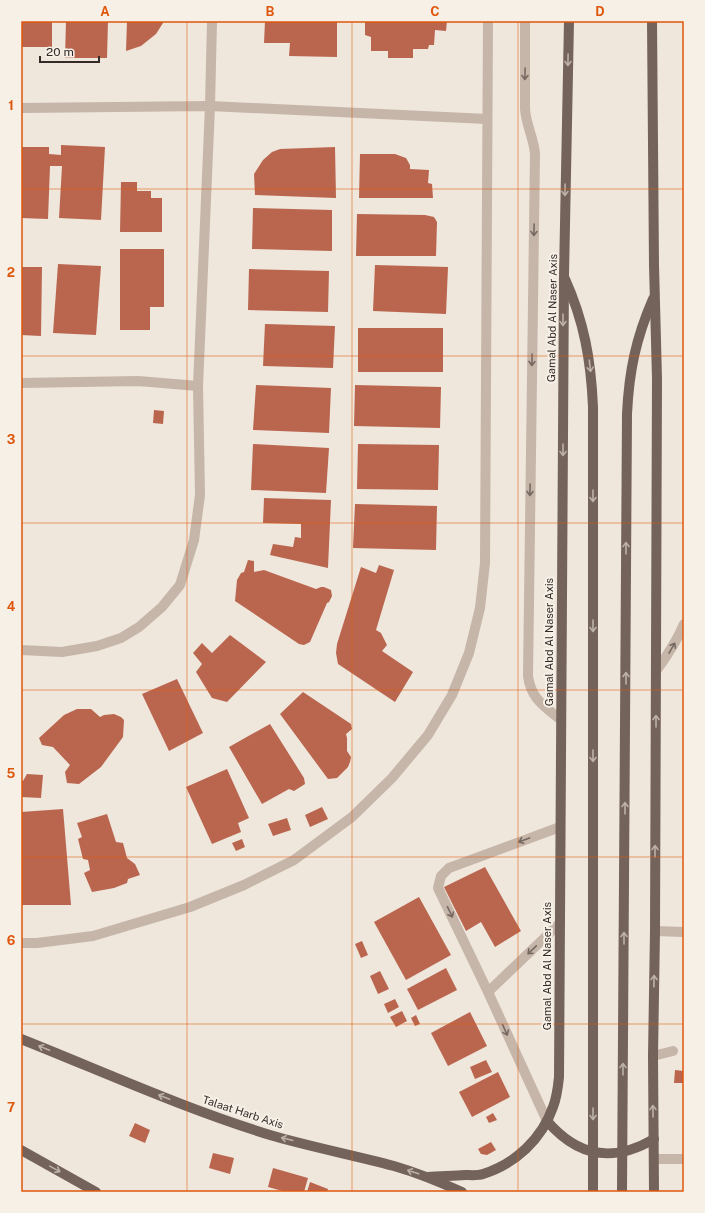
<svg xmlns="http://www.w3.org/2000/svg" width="705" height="1213" font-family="'Public Sans',sans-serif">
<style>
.building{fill:#ba664f}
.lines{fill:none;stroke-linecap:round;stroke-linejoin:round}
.minor{stroke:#c6b5a9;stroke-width:10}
.major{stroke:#74635a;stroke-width:10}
.oneway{stroke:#bcb1a8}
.oneway2{stroke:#766962}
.grid{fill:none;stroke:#df570d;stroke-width:1;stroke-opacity:0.55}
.labels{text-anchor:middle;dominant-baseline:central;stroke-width:4;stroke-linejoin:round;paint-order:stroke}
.street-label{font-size:11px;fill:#342b28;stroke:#f7f0e7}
.neatline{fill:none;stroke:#df570d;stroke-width:1.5}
.grid-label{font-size:13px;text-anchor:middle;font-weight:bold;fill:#df570d}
</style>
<rect width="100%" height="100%" fill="#efe6dc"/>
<g class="building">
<rect x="21" y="21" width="31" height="26"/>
<polygon points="66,21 108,21 107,58 65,58"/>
<polygon points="127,21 163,21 163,23 156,34 141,46 126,51"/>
<polygon points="265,21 337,21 337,57 289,56 290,43 264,43"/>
<polygon points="365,21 447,21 446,31 435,30 434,45 429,45 428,49 413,49 413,58 388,58 388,51 371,51 371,37 365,35"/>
<polygon points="61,145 105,147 101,220 59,218 62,166 50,166 48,219 21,218 21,147 49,147 49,154 61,155"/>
<polygon points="335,147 336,198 255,195 254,174 263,160 272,152 280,149"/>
<polygon points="360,154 395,154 406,158 410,165 410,169 429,170 428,183 432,184 433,198 359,198"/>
<polygon points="121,182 137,182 137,191 151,191 151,198 162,198 162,232 120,232"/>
<polygon points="253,208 332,210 332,251 252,249"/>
<polygon points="357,214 425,215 434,217 437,222 436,256 356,256"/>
<polygon points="120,249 164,249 164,307 150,307 150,330 120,330"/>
<polygon points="58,264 101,266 96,335 53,333"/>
<polygon points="375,265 448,267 446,314 373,311"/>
<polygon points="21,267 42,267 41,336 21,335"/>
<polygon points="249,269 329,271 328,312 248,310"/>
<polygon points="265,324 335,326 333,368 263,366"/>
<rect x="358" y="328" width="85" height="44"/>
<polygon points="256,385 331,388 329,433 253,430"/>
<polygon points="355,385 441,387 440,428 354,426"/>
<polygon points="154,410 164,411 163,424 153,423"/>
<polygon points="253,444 329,448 326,493 251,490"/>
<polygon points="358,444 439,445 438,490 357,489"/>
<polygon points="264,498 331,500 328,568 270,555 273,544 293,547 295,537 301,538 301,524 263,523"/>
<polygon points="355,504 437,506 436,550 353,548"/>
<polygon points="248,560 254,561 254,572 264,570 316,589 321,587 324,587 331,590 332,596 329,602 327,603 310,642 304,645 299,644 235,601 237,580 241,573 244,572"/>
<polygon points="379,565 394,570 376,630 381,633 387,645 382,651 413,672 395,702 338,664 336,653 337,644 361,567 376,573"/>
<polygon points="230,635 266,662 227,702 212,698 196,672 202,664 193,653 202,643 212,653"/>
<polygon points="177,679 203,733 169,751 142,694"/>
<polygon points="303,692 351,724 352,729 346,734 347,738 347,751 351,757 350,762 348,767 337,778 328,779 280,714"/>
<polygon points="77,709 91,709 100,717 104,715 114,714 121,717 124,720 123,737 101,767 79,784 67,783 65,772 70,765 53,747 42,745 39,738 64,715"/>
<polygon points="270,724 304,778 305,784 294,791 289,789 262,804 229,747"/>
<polygon points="227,769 249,818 238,823 241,832 212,844 186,787"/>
<polygon points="27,774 43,775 41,798 21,797 21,781 23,781"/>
<polygon points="322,807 328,819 310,827 305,815"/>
<polygon points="63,809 71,905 21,905 21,812"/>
<polygon points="107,814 116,842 123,843 127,858 135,864 140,875 128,879 127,883 114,888 92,892 84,873 90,870 88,860 83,859 78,839 82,837 77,823"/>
<polygon points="287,818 291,830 273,836 268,824"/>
<polygon points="242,839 245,847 236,851 232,843"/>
<polygon points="485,867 521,931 495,947 481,922 466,931 444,887"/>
<polygon points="419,897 451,955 406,980 374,922"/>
<polygon points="362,941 368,955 361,958 355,944"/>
<polygon points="446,968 457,990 418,1010 407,989"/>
<polygon points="380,971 389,989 378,994 370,976"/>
<polygon points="395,999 399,1007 388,1013 384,1004"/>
<polygon points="402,1011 407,1021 396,1027 390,1017"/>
<polygon points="470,1012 487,1046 448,1066 431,1033"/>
<polygon points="416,1015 420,1024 415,1026 411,1018"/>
<polygon points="486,1060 492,1072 475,1079 470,1067"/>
<polygon points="675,1070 684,1071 684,1083 674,1083"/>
<polygon points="498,1072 510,1097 472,1117 459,1092"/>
<polygon points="493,1113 497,1120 489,1123 486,1117"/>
<polygon points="135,1123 150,1130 145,1143 129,1136"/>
<polygon points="491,1142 496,1150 487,1155 481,1154 478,1149"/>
<polygon points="213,1153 234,1158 230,1174 209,1168"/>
<polygon points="273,1168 308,1178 304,1192 286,1192 268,1187"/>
<polygon points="310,1182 328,1189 327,1192 307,1192"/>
</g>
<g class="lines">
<g class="minor">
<path d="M525,21v88c1,16 9,30 10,45l-7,522c3,23 16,30 33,44"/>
<polyline points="21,108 210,106 487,119"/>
<polyline points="21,383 138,381 198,386"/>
<polyline points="21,650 62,652 97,646 121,638 139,627 162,607 180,585 194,540 200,495 198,386 210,106 212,21"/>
<path d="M656,671c11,-15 21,-30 28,-47"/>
<polyline points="655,931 684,932"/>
<polyline points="21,943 37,943 93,936 190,907 244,885 294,860 352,817 392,778 428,735 452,695 469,653 480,608 485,563 488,21"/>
<polyline points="488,992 560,923"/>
<polyline points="653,1056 673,1051"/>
<polyline points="547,1121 488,992 438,888 441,876 449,868 560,827"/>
<polyline points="654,1159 684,1159"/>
</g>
<g class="major">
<polyline points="652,21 654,265 657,379 655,931 653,1056 654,1192"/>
<path d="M565,279c19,42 26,81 28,128v785"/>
<path d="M21,1039c83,33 164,70 249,96 41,12 83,20 124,31 24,7 46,16 68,26"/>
<path d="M547,1121c31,36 66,42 107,18"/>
<polyline points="21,1150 96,1192"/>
<path d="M428,1177c12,-1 24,-1 37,-2 5,0 12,1 18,-1 32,-10 59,-35 70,-67 4,-10 5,-20 6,-30l5,-802 5,-254"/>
<path d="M622,1192l5,-778c2,-43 9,-76 26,-115"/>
</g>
</g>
<defs><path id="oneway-shaft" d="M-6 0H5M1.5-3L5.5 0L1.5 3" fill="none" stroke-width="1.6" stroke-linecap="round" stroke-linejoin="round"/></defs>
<g class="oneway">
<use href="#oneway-shaft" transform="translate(568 60) rotate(91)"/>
<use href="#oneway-shaft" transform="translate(565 190) rotate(91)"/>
<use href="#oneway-shaft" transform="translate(563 320) rotate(90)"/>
<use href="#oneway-shaft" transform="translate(590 366) rotate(83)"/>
<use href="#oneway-shaft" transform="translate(563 450) rotate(90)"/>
<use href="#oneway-shaft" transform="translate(593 496) rotate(90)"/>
<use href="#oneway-shaft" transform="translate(626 548) rotate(-90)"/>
<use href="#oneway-shaft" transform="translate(593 626) rotate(90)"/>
<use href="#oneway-shaft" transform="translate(626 678) rotate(-90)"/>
<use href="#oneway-shaft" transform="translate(656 721) rotate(-90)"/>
<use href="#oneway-shaft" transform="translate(593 756) rotate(90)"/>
<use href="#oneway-shaft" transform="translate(625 808) rotate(-90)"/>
<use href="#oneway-shaft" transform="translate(655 851) rotate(-90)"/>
<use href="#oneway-shaft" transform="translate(624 938) rotate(-90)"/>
<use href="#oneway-shaft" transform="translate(654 981) rotate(-89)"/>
<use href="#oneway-shaft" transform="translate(44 1048) rotate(-158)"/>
<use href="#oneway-shaft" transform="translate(623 1069) rotate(-90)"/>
<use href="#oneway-shaft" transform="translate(164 1097) rotate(-159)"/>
<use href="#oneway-shaft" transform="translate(653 1111) rotate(-91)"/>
<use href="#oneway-shaft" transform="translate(593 1114) rotate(90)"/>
<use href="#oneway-shaft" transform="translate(287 1139) rotate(-166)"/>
<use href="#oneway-shaft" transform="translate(55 1169) rotate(29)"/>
<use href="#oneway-shaft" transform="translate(413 1172) rotate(-162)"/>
</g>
<g class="oneway2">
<use href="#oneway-shaft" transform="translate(525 74) rotate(91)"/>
<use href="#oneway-shaft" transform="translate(534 230) rotate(91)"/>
<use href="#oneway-shaft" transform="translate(532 360) rotate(91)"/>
<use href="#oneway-shaft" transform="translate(530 490) rotate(91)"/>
<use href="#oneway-shaft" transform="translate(672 648) rotate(-60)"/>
<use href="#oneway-shaft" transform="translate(524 840) rotate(160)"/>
<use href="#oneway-shaft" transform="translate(450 912) rotate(64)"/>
<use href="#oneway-shaft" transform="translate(532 950) rotate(136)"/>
<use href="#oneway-shaft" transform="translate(505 1030) rotate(66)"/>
</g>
<path class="grid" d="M187,21v1171M352,21v1171M518,21v1171M21,189h663M21,356h663M21,523h663M21,690h663M21,857h663M21,1024h663"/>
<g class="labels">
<g class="street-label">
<text transform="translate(552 318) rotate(-89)">Gamal Abd Al Naser Axis</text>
<text transform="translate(549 642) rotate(-90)">Gamal Abd Al Naser Axis</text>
<text transform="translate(547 966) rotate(-90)">Gamal Abd Al Naser Axis</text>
<text transform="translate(243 1112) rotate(18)">Talaat Harb Axis</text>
</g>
</g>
<rect width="705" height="1213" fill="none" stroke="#f7f0e7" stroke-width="44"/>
<path d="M40 56v6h59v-6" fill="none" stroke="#342b28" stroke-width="2"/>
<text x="46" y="56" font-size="12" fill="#342b28" stroke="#f7f0e7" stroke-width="3" paint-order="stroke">20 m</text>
<rect x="22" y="22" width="661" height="1169" class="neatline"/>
<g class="grid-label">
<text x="105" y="16">A</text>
<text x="270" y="16">B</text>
<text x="435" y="16">C</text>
<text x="600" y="16">D</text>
<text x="11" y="110">1</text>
<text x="11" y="277">2</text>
<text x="11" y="444">3</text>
<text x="11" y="611">4</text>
<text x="11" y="778">5</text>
<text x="11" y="945">6</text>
<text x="11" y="1112">7</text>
</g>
</svg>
